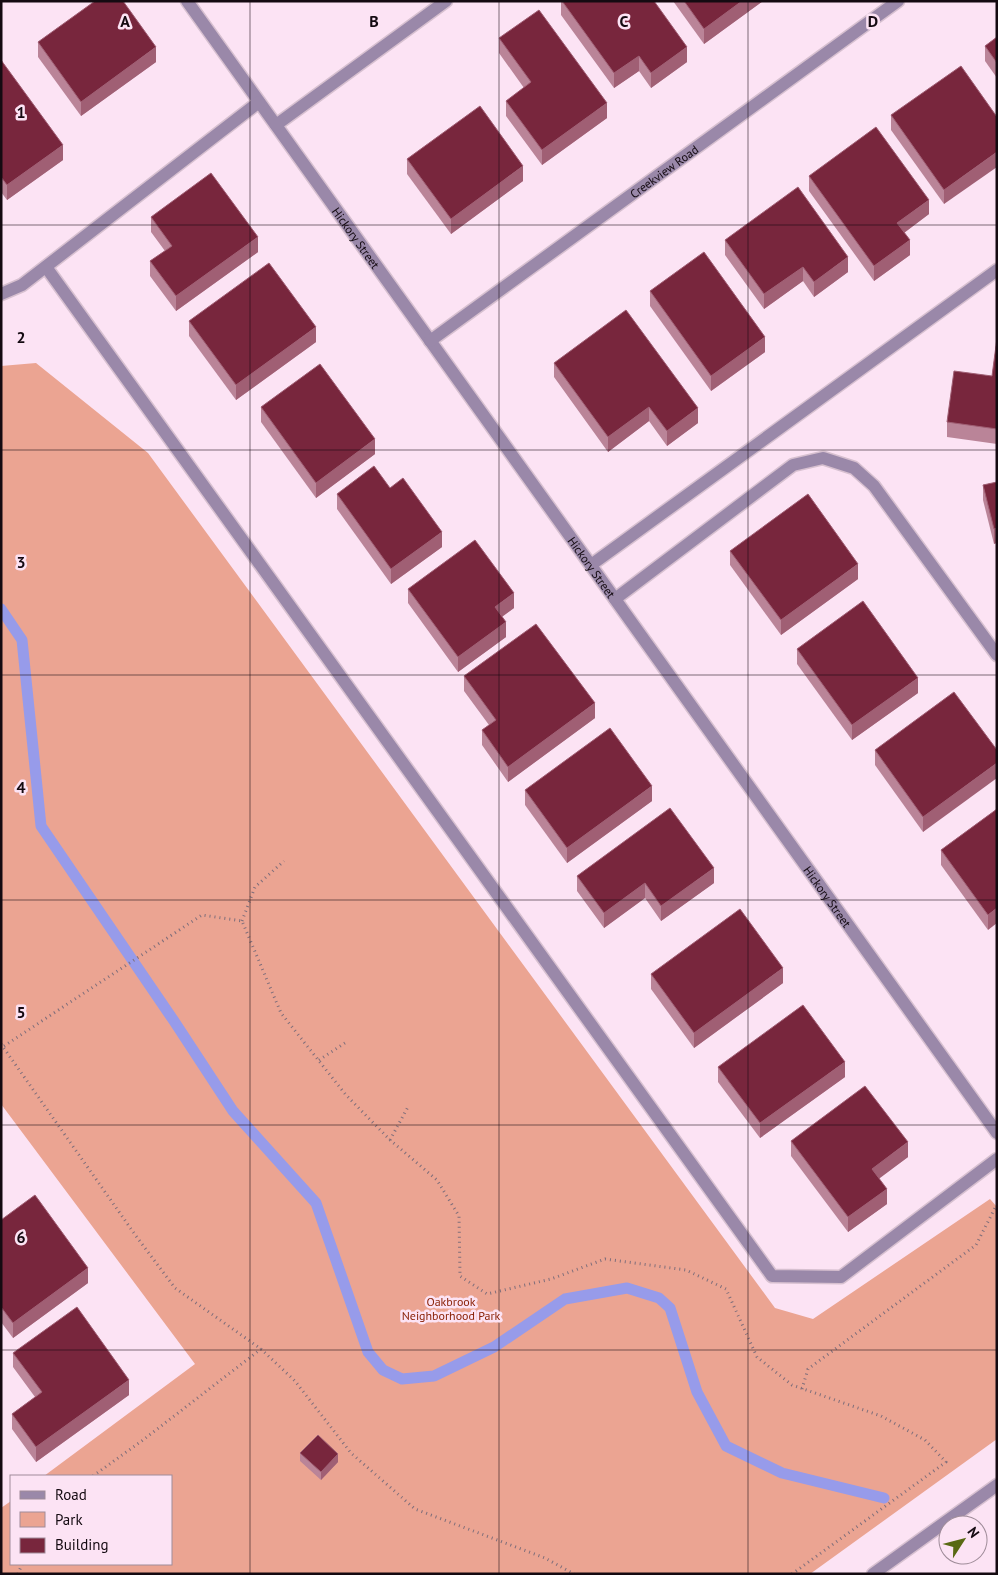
<svg xmlns="http://www.w3.org/2000/svg" width="998" height="1575" font-family="'PT Sans',sans-serif">
<style>
.green{fill:#eba492}
.lines{fill:none;stroke-linecap:round;stroke-linejoin:round}
.stream{stroke:#979bea;stroke-width:11}
.minor-casing{stroke:#d7c0d0;stroke-width:15}
.path{stroke:#7f6e7a;stroke-width:3;stroke-dasharray:1 4;stroke-linecap:butt}
.minor{stroke:#9a88a9;stroke-width:12}
.wall{fill:#ba8498}
.shaded-wall{fill:#a05f74}
.building{fill:#78263d;stroke:#a05f74}
.grid{fill:none;stroke:#140a11;stroke-width:1;stroke-opacity:0.55}
.labels{text-anchor:middle;dominant-baseline:central;stroke-width:5;stroke-linejoin:round;paint-order:stroke}
.street-label{font-size:12px;fill:#140a11;stroke:#fce3f4}
.park-label{font-size:12px;fill:#871d00;stroke:#fce3f4}
.grid-label{font-size:16px;text-anchor:middle;font-weight:bold;fill:#140a11;stroke:#fce3f4;stroke-width:5;stroke-linejoin:round;paint-order:stroke}
</style>
<rect width="100%" height="100%" fill="#fce3f4"/>
<polygon class="green" points="36,363 148,453 775,1308 813,1319 990,1199 997,1207 997,1439 810,1574 1,1574 1,1508 11,1501 11,1564 171,1564 171,1476 44,1476 195,1364 1,1104 1,366"/>
<g class="lines">
<polyline class="stream" points="1,609 22,640 41,826 174,1021 233,1111 316,1203 368,1352 383,1370 402,1379 434,1376 494,1347 565,1299 627,1288 659,1298 670,1308 697,1392 726,1446 782,1473 884,1498"/>
<defs>
<g id="minor">
<path id="s1" d="M187,1l810,1132"/>
<polyline points="276,125 446,1"/>
<polyline points="46,267 772,1276 841,1277 997,1159"/>
<polyline points="1,294 22,285 259,102"/>
<path id="s2" d="M430,341l468,-340"/>
<polyline points="591,565 997,270"/>
<polyline points="615,599 793,465 823,458 854,468 874,486 997,655"/>
<polyline points="873,1574 997,1485"/>
</g>
</defs>
<use href="#minor" class="minor-casing"/>
<g class="path">
<polyline points="242,921 255,887 284,861"/>
<polyline points="1,1044 136,1236 175,1288 261,1349 295,1381 351,1453 415,1509 545,1558 574,1574"/>
<polyline points="4,1046 202,915 242,921 281,1013 346,1095 390,1140 437,1180 459,1216 460,1276 487,1294 551,1279 605,1259 686,1270 726,1289 757,1357 792,1385 881,1416 925,1440 946,1462 792,1574"/>
<polyline points="319,1060 348,1041"/>
<polyline points="390,1140 409,1105"/>
<polyline points="802,1389 808,1369 976,1245 996,1206"/>
<polyline points="93,1476 143,1440 261,1349"/>
<polyline points="18,1574 22,1564"/>
</g>
<use href="#minor" class="minor"/>
</g>
<g class="wall">
<polygon points="561,1 654,1 687,62 651,88 639,71 614,88 561,15"/>
<polygon points="673,1 763,1 704,44"/>
<polygon points="997,37 997,78 985,61 985,46"/>
<polygon points="499,38 607,118 542,165 506,116 506,101 524,88 499,53"/>
<polygon points="38,42 156,62 81,116 38,57"/>
<polygon points="1,60 63,160 7,200 1,192"/>
<polygon points="891,115 997,117 944,204 891,130"/>
<polygon points="407,159 523,181 451,234 407,174"/>
<polygon points="809,176 929,214 904,233 910,255 874,281 809,191"/>
<polygon points="151,217 258,252 176,311 150,276 150,261 165,251 151,232"/>
<polygon points="725,240 848,272 814,297 803,281 764,309 725,255"/>
<polygon points="650,291 765,352 711,391 650,306"/>
<polygon points="189,321 316,342 236,400 189,336"/>
<polygon points="997,338 997,444 947,437 947,422 992,376"/>
<polygon points="554,363 698,423 667,446 649,421 608,452 554,377"/>
<polygon points="261,407 375,454 316,498 261,422"/>
<polygon points="997,482 994,544 983,500 983,485"/>
<polygon points="390,488 442,547 391,584 337,509 337,494"/>
<polygon points="730,551 858,579 781,635 730,565"/>
<polygon points="408,589 514,608 502,616 506,637 458,672 408,603"/>
<polygon points="797,649 918,693 852,740 797,664"/>
<polygon points="464,676 595,718 508,782 482,745 482,730 489,725 464,691"/>
<polygon points="875,750 997,750 923,832 875,765"/>
<polygon points="525,790 652,801 567,863 525,805"/>
<polygon points="997,809 988,930 941,865 941,850"/>
<polygon points="577,876 714,883 661,921 645,898 604,928 577,891"/>
<polygon points="651,974 783,983 694,1048 651,989"/>
<polygon points="718,1067 845,1077 760,1138 718,1082"/>
<polygon points="791,1141 908,1157 879,1178 887,1204 848,1232 791,1156"/>
<polygon points="1,1220 88,1283 13,1338 1,1322"/>
<polygon points="13,1353 129,1395 36,1462 12,1429 12,1414 35,1397 13,1367"/>
<polygon points="300,1453 338,1462 321,1480 300,1461"/>
</g>
<g class="shaded-wall">
<polygon points="742,1 763,1 704,44 704,29"/>
<polygon points="156,47 156,62 81,116 81,102"/>
<polygon points="687,47 687,62 651,88 651,73"/>
<polygon points="639,56 639,71 614,88 614,73"/>
<polygon points="607,103 607,118 542,165 542,150"/>
<polygon points="63,145 63,160 7,200 7,185"/>
<polygon points="997,152 997,167 944,204 944,190"/>
<polygon points="523,166 523,181 451,234 451,219"/>
<polygon points="929,200 929,214 897,238 897,223"/>
<polygon points="258,237 258,252 176,311 176,296"/>
<polygon points="910,240 910,255 874,281 874,266"/>
<polygon points="848,257 848,272 814,297 814,282"/>
<polygon points="803,267 803,281 764,309 764,294"/>
<polygon points="316,327 316,342 236,400 236,385"/>
<polygon points="765,337 765,352 711,391 711,376"/>
<polygon points="649,407 649,421 608,452 608,437"/>
<polygon points="698,408 698,423 667,446 667,431"/>
<polygon points="375,439 375,454 316,498 316,483"/>
<polygon points="997,528 997,543 994,544 994,529"/>
<polygon points="442,532 442,547 391,584 391,569"/>
<polygon points="858,564 858,579 781,635 781,620"/>
<polygon points="514,593 514,608 495,622 495,607"/>
<polygon points="506,622 506,637 458,672 458,657"/>
<polygon points="918,678 918,693 852,740 852,725"/>
<polygon points="595,703 595,718 508,782 508,767"/>
<polygon points="997,763 997,778 923,832 923,817"/>
<polygon points="652,786 652,801 567,863 567,848"/>
<polygon points="714,868 714,883 661,921 661,906"/>
<polygon points="645,883 645,898 604,928 604,913"/>
<polygon points="997,908 997,923 988,930 988,915"/>
<polygon points="783,968 783,983 694,1048 694,1033"/>
<polygon points="845,1062 845,1077 760,1138 760,1123"/>
<polygon points="908,1142 908,1157 872,1184 872,1169"/>
<polygon points="887,1189 887,1204 848,1232 848,1217"/>
<polygon points="88,1268 88,1283 13,1338 13,1323"/>
<polygon points="129,1380 129,1395 36,1462 36,1447"/>
<polygon points="338,1454 338,1462 321,1480 321,1472"/>
</g>
<g class="building">
<polygon points="95,1 123,1 156,47 81,102 38,42"/>
<polygon points="562,1 654,1 687,47 651,73 639,56 614,73"/>
<polygon points="684,1 742,1 704,29"/>
<polygon points="539,10 607,103 542,150 506,101 531,82 499,38"/>
<polygon points="997,37 997,63 985,46"/>
<polygon points="1,60 63,145 7,185 1,177"/>
<polygon points="961,66 997,117 997,152 944,190 891,115"/>
<polygon points="480,106 523,166 451,219 407,159"/>
<polygon points="876,127 929,200 897,223 910,240 874,266 809,176"/>
<polygon points="211,173 258,237 176,296 150,261 172,246 151,217"/>
<polygon points="798,187 848,257 814,282 803,267 764,294 725,240"/>
<polygon points="704,252 765,337 711,376 650,291"/>
<polygon points="269,263 316,327 236,385 189,321"/>
<polygon points="626,310 698,408 667,431 649,407 608,437 554,363"/>
<polygon points="997,338 997,429 947,422 954,371 992,376"/>
<polygon points="320,364 375,439 316,483 261,407"/>
<polygon points="374,466 390,488 403,478 442,532 391,569 337,494"/>
<polygon points="997,482 997,528 994,529 983,485"/>
<polygon points="808,494 858,564 781,620 730,551"/>
<polygon points="475,540 514,593 495,607 506,622 458,657 408,589"/>
<polygon points="863,601 918,678 852,725 797,649"/>
<polygon points="536,624 595,703 508,767 482,730 496,720 464,676"/>
<polygon points="954,692 997,750 997,763 923,817 875,750"/>
<polygon points="610,728 652,786 567,848 525,790"/>
<polygon points="670,808 714,868 661,906 645,883 604,913 577,876"/>
<polygon points="997,809 997,908 988,915 941,850"/>
<polygon points="740,909 783,968 694,1033 651,974"/>
<polygon points="803,1005 845,1062 760,1123 718,1067"/>
<polygon points="865,1086 908,1142 872,1169 887,1189 848,1217 791,1141"/>
<polygon points="35,1195 88,1268 13,1323 1,1307 1,1220"/>
<polygon points="77,1307 129,1380 36,1447 12,1414 42,1392 13,1353"/>
<polygon points="318,1435 338,1454 321,1472 300,1453"/>
</g>
<path class="grid" d="M250,1v1573M499,1v1573M748,1v1573M1,225h996M1,450h996M1,675h996M1,900h996M1,1125h996M1,1350h996"/>
<g class="labels">
<g class="street-label">
<text stroke="none"><textPath href="#s2" startOffset="289">Creekview Road</textPath></text>
<text stroke="none"><textPath href="#s1" startOffset="291">Hickory Street</textPath></text>
<text stroke="none"><textPath href="#s1" startOffset="696">Hickory Street</textPath></text>
<text stroke="none"><textPath href="#s1" startOffset="1101">Hickory Street</textPath></text>
</g>
<g class="park-label">
<text x="451" y="1301">Oakbrook<tspan x="451" dy="14">Neighborhood Park</tspan></text>
</g>
</g>
<g class="grid-label">
<text x="125" y="27">A</text>
<text x="374" y="27">B</text>
<text x="624" y="27">C</text>
<text x="873" y="27">D</text>
<text x="21" y="118">1</text>
<text x="21" y="343">2</text>
<text x="21" y="568">3</text>
<text x="21" y="793">4</text>
<text x="21" y="1018">5</text>
<text x="21" y="1243">6</text>
</g>
<rect width="998" height="1575" fill="none" stroke="#140a11" stroke-width="5"/>
<rect x="10" y="1475" width="162" height="90" fill="#fce3f4" stroke="#9f8c99"/>
<rect x="20" y="1491" width="25" height="8" fill="#9a88a9" stroke="#9f8c99"/>
<text x="55" y="1500" font-size="15" fill="#140a11">Road</text>
<rect x="20" y="1512" width="25" height="15" fill="#eba492" stroke="#9f8c99"/>
<text x="55" y="1525" font-size="15" fill="#140a11">Park</text>
<rect x="20" y="1538" width="25" height="15" fill="#78263d" stroke="#9f8c99"/>
<text x="55" y="1550" font-size="15" fill="#140a11">Building</text>
<g transform="translate(963 1540) rotate(54)"><circle r="24" fill="#fce3f4" stroke="#9f8c99"/>
<path d="M0-4L9 19L0 12L-9 19Z" fill="#596913"/>
<text y="-8" font-size="14" font-weight="bold" text-anchor="middle" fill="#140a11">N</text>
</g>
</svg>
